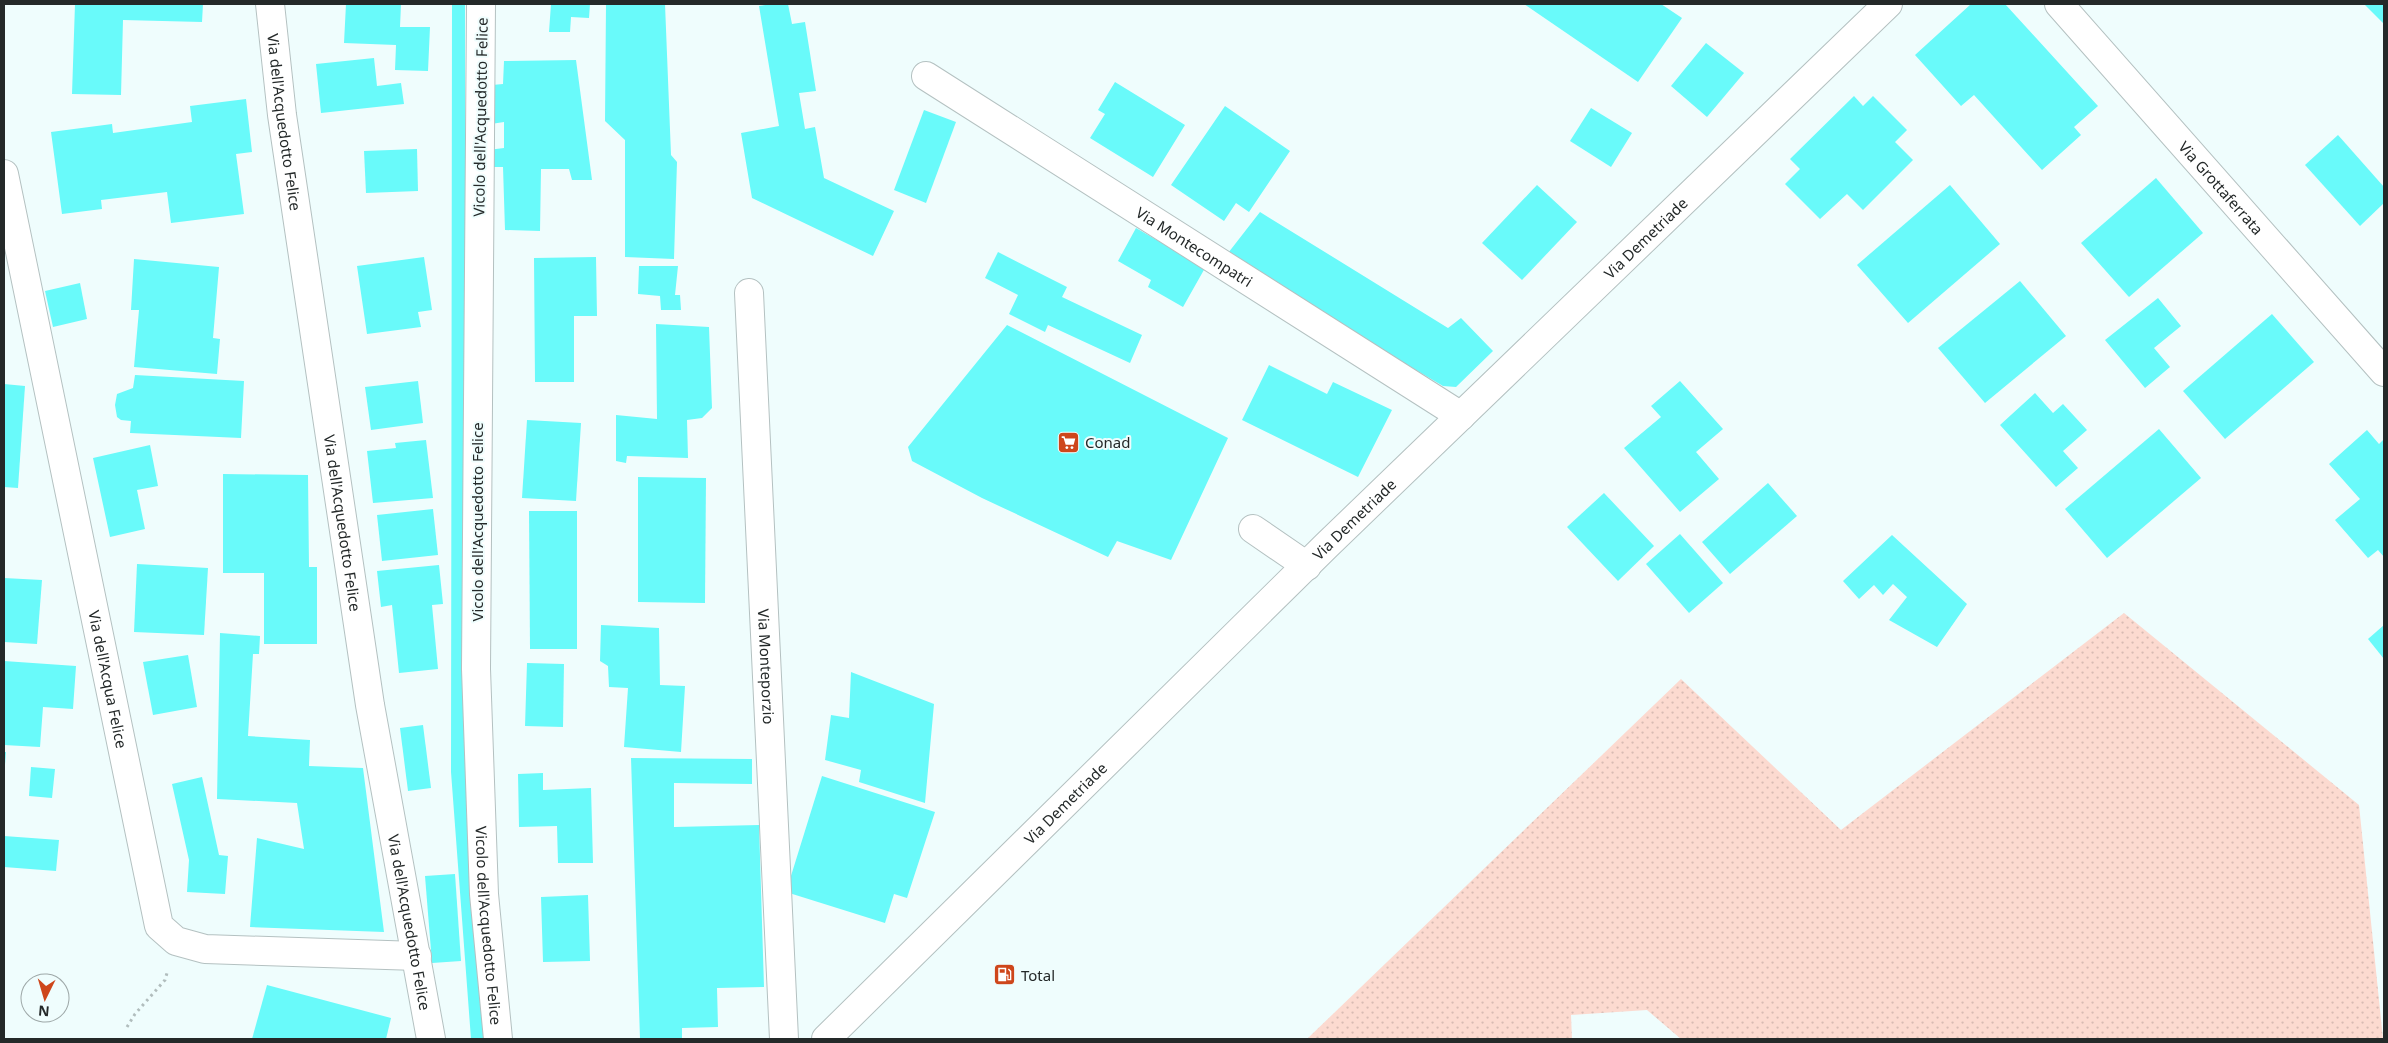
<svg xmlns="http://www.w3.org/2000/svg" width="2388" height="1043" font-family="'Noto Sans',sans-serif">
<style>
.grass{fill:url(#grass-dots)}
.building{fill:#69fafa}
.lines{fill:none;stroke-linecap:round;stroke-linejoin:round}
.minor-casing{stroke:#b4c1c1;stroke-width:30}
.path{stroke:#b1bdbd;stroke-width:3;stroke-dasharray:2.5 4;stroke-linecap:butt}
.minor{stroke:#fff;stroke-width:28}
.labels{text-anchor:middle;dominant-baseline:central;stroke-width:4;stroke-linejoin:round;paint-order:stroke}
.street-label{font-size:15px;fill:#242929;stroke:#effdfd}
.poi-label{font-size:15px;fill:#242929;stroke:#effdfd;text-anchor:start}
</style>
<defs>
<pattern id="grass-dots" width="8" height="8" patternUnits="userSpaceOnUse" patternTransform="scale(1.25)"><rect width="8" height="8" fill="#fcdad0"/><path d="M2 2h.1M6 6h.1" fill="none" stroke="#d8bbb3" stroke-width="1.8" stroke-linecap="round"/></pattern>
</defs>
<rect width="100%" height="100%" fill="#effdfd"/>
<polygon class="grass" points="2124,613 2359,805 2383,1039 1681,1039 1647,1010 1571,1015 1572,1039 1307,1039 1681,679 1841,830"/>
<g class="building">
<polygon points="75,4 203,4 202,22 123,20 121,95 72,94"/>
<polygon points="346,4 401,4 400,27 430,27 428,71 395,70 396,45 344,43"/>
<polygon points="452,4 465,4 465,770 485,1039 471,1039 451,772"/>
<polygon points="551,4 590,4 589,18 571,17 570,32 549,32"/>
<polygon points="606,4 665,4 671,155 677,162 674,259 625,257 625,140 605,121"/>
<polygon points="772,4 788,4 792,24 805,22 816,91 799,93 805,129 815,127 824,178 894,211 873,256 752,198 741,133 779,126 759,6"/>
<polygon points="1524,4 1661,4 1682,18 1638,82"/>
<polygon points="1971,4 2005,4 2098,106 2074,127 2081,135 2042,170 1974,95 1961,106 1915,55"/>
<polygon points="2364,4 2384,4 2384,24"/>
<polygon points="1706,43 1744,73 1707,117 1671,86"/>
<polygon points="374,58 377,86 401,83 404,104 321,113 316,64"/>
<polygon points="576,60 592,180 572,180 569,169 541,169 540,231 505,230 503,167 489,167 488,150 504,148 504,122 491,124 492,85 503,84 504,61"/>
<polygon points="1115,82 1185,125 1153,177 1090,138 1105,114 1098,110"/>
<polygon points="1854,96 1863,106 1873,96 1907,130 1895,142 1913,160 1863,210 1847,194 1820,219 1785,184 1800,169 1790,159"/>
<polygon points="246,99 252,152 236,154 244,214 171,223 167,192 101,200 102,209 62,214 51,132 112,124 113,133 192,122 190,106"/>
<polygon points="1225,106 1290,151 1249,212 1236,203 1224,221 1171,185"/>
<polygon points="1591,108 1632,133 1611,167 1570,141"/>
<polygon points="924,110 956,122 926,203 894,190"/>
<polygon points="2338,135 2384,187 2384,203 2360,226 2305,165"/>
<polygon points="417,149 418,191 366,193 364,151"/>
<polygon points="2156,178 2203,233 2129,297 2081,243"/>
<polygon points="1537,185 1577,222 1522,280 1482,243"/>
<polygon points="1950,185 2000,244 1908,323 1857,265"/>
<polygon points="1260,212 1448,328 1461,318 1493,351 1456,387 1443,386 1225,257"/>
<polygon points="1136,228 1205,268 1183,307 1148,287 1151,280 1118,261"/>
<polygon points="998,252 1067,287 1062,297 1142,335 1130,363 1048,325 1045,332 1009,314 1018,295 985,278"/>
<polygon points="424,257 432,310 418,312 421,327 367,334 357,266"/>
<polygon points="596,257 597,316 574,316 574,382 535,382 534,258"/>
<polygon points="134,259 219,267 213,338 220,339 217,374 134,367 139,310 131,310"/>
<polygon points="639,266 678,266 675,295 680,295 681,310 661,310 660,296 638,294"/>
<polygon points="2020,281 2066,336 1985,403 1938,348"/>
<polygon points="80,283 87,319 53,327 45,291"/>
<polygon points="2158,298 2181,326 2154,348 2170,367 2145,388 2105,340"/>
<polygon points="2272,314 2314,362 2225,439 2183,391"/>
<polygon points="656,324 709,327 712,408 702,418 687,420 688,458 627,456 626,463 616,461 616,415 657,419"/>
<polygon points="1007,325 1228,438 1171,560 1117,541 1108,557 982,498 912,461 908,447"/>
<polygon points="1269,365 1327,394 1333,382 1392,410 1358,477 1242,420"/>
<polygon points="135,375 244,381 241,438 130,433 131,421 121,420 117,417 115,405 117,394 133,388"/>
<polygon points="418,381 423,423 371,430 365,387"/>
<polygon points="1680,381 1723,429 1696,452 1719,479 1680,512 1624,448 1661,417 1651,406"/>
<polygon points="4,384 25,386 18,488 4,487"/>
<polygon points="2035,393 2053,413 2063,404 2087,430 2063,451 2078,468 2056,487 2000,425"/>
<polygon points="527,420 581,423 576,501 522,498"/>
<polygon points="2159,429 2201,478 2107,558 2065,509"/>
<polygon points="2367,430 2379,444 2384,439 2384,557 2378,550 2368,558 2335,520 2360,499 2329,464"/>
<polygon points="426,440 433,498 373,503 367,451 396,448 395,443"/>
<polygon points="150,445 158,486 137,490 145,529 110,537 93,458"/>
<polygon points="223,474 308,475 309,567 317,567 317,644 264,644 264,573 223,573"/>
<polygon points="638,477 706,478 705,603 638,602"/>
<polygon points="1768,483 1797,516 1730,574 1702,542"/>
<polygon points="1604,493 1654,546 1618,581 1567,527"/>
<polygon points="433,509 438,555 382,561 377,515"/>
<polygon points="529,511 577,511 577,649 530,649"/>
<polygon points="1680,534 1723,583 1689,613 1646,564"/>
<polygon points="1892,535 1967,604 1937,647 1889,620 1907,597 1893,584 1883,595 1874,585 1859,599 1843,581"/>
<polygon points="137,564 208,568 204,635 134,632"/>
<polygon points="439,565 443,604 432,605 438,669 399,673 392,605 381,607 377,571"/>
<polygon points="4,578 42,580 37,644 4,642"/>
<polygon points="601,625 659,628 660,685 685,686 681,752 624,747 628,688 609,687 608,666 600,661"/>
<polygon points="2384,625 2384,659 2368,639"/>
<polygon points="220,633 260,636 259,654 253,654 248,736 310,740 309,766 363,768 384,932 250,927 257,838 304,849 297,803 217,799"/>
<polygon points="188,655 197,707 153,715 143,662"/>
<polygon points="4,661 76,666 73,709 43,707 40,747 4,745"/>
<polygon points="527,663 564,664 563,727 525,726"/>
<polygon points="851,672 934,704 925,803 859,782 861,770 825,760 831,715 849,718"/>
<polygon points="423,725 431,788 408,791 400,728"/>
<polygon points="4,752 6,752 5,765 4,765"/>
<polygon points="631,758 752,759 752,784 674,783 674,827 759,825 764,987 717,988 718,1027 682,1028 682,1039 640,1039"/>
<polygon points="31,767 55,769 52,798 29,796"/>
<polygon points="543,773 543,790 591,788 593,863 558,863 557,826 519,827 518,774"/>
<polygon points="822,776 935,812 907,898 894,894 885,923 786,892"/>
<polygon points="202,777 219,855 228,856 225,894 187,892 189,860 172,784"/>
<polygon points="4,836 59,840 56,871 4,867"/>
<polygon points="455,874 461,961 432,963 425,876"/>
<polygon points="588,895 590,961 543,962 541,897"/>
<polygon points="267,985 391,1018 386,1039 252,1039"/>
</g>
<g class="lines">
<defs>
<g id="minor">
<path id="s1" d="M270,4l12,111 88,590 61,334"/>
<path id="s2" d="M481,4l-5,665 8,225 14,145"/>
<path id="s3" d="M2059,4l325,368"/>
<path id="s4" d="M926,76l535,340"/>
<path id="s5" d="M4,174l155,752 17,15 29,8 212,7"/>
<path id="s6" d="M749,293l35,746"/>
<polyline points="1253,529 1307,566"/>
<path id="s7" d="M826,1039l501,-494 561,-541"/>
</g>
</defs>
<use href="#minor" class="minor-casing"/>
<polyline class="path" points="127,1027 135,1014 165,980 167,973"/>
<use href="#minor" class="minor"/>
</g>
<defs>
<symbol id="supermarket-square" viewBox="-11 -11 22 22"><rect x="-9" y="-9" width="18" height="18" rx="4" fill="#ce461b" stroke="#effdfd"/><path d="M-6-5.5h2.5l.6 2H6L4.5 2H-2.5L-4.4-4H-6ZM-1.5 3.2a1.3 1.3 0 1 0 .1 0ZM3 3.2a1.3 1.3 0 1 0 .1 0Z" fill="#fff"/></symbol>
<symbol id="fuel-square" viewBox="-11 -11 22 22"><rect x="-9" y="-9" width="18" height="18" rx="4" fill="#ce461b" stroke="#effdfd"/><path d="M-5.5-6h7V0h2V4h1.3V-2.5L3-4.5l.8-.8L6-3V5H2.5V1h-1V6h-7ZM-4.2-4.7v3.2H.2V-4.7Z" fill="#fff"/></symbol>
</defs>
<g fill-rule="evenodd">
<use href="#supermarket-square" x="1056" y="430" width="25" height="25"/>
<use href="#fuel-square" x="992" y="962" width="25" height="25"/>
</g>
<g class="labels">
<g class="street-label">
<text transform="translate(480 117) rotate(-89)">Vicolo dell'Acquedotto Felice</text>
<text stroke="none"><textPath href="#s1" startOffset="119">Via dell'Acquedotto Felice</textPath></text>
<text stroke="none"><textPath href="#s3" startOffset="245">Via Grottaferrata</textPath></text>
<text stroke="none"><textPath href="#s7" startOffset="1146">Via Demetriade</textPath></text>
<text stroke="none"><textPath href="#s4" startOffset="318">Via Montecompatri</textPath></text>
<text stroke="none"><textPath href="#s7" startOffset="741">Via Demetriade</textPath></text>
<text transform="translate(477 522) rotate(-90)">Vicolo dell'Acquedotto Felice</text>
<text stroke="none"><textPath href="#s1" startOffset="524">Via dell'Acquedotto Felice</textPath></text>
<text stroke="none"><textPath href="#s6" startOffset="374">Via Monteporzio</textPath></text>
<text stroke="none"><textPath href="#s5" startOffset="516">Via dell'Acqua Felice</textPath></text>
<text stroke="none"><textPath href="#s7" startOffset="336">Via Demetriade</textPath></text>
<text stroke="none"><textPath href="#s1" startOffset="929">Via dell'Acquedotto Felice</textPath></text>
<text stroke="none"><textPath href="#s2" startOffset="922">Vicolo dell'Acquedotto Felice</textPath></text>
</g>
<g class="poi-label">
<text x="1085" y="442">Conad</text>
<text x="1021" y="975">Total</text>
</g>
</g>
<rect width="2388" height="1043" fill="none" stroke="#242929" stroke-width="10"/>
<g transform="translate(45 998) rotate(185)"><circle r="24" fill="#effdfd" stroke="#9ea8a8"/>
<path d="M0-4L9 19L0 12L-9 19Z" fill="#ce461b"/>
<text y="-8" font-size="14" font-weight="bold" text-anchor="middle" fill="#242929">N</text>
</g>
</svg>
